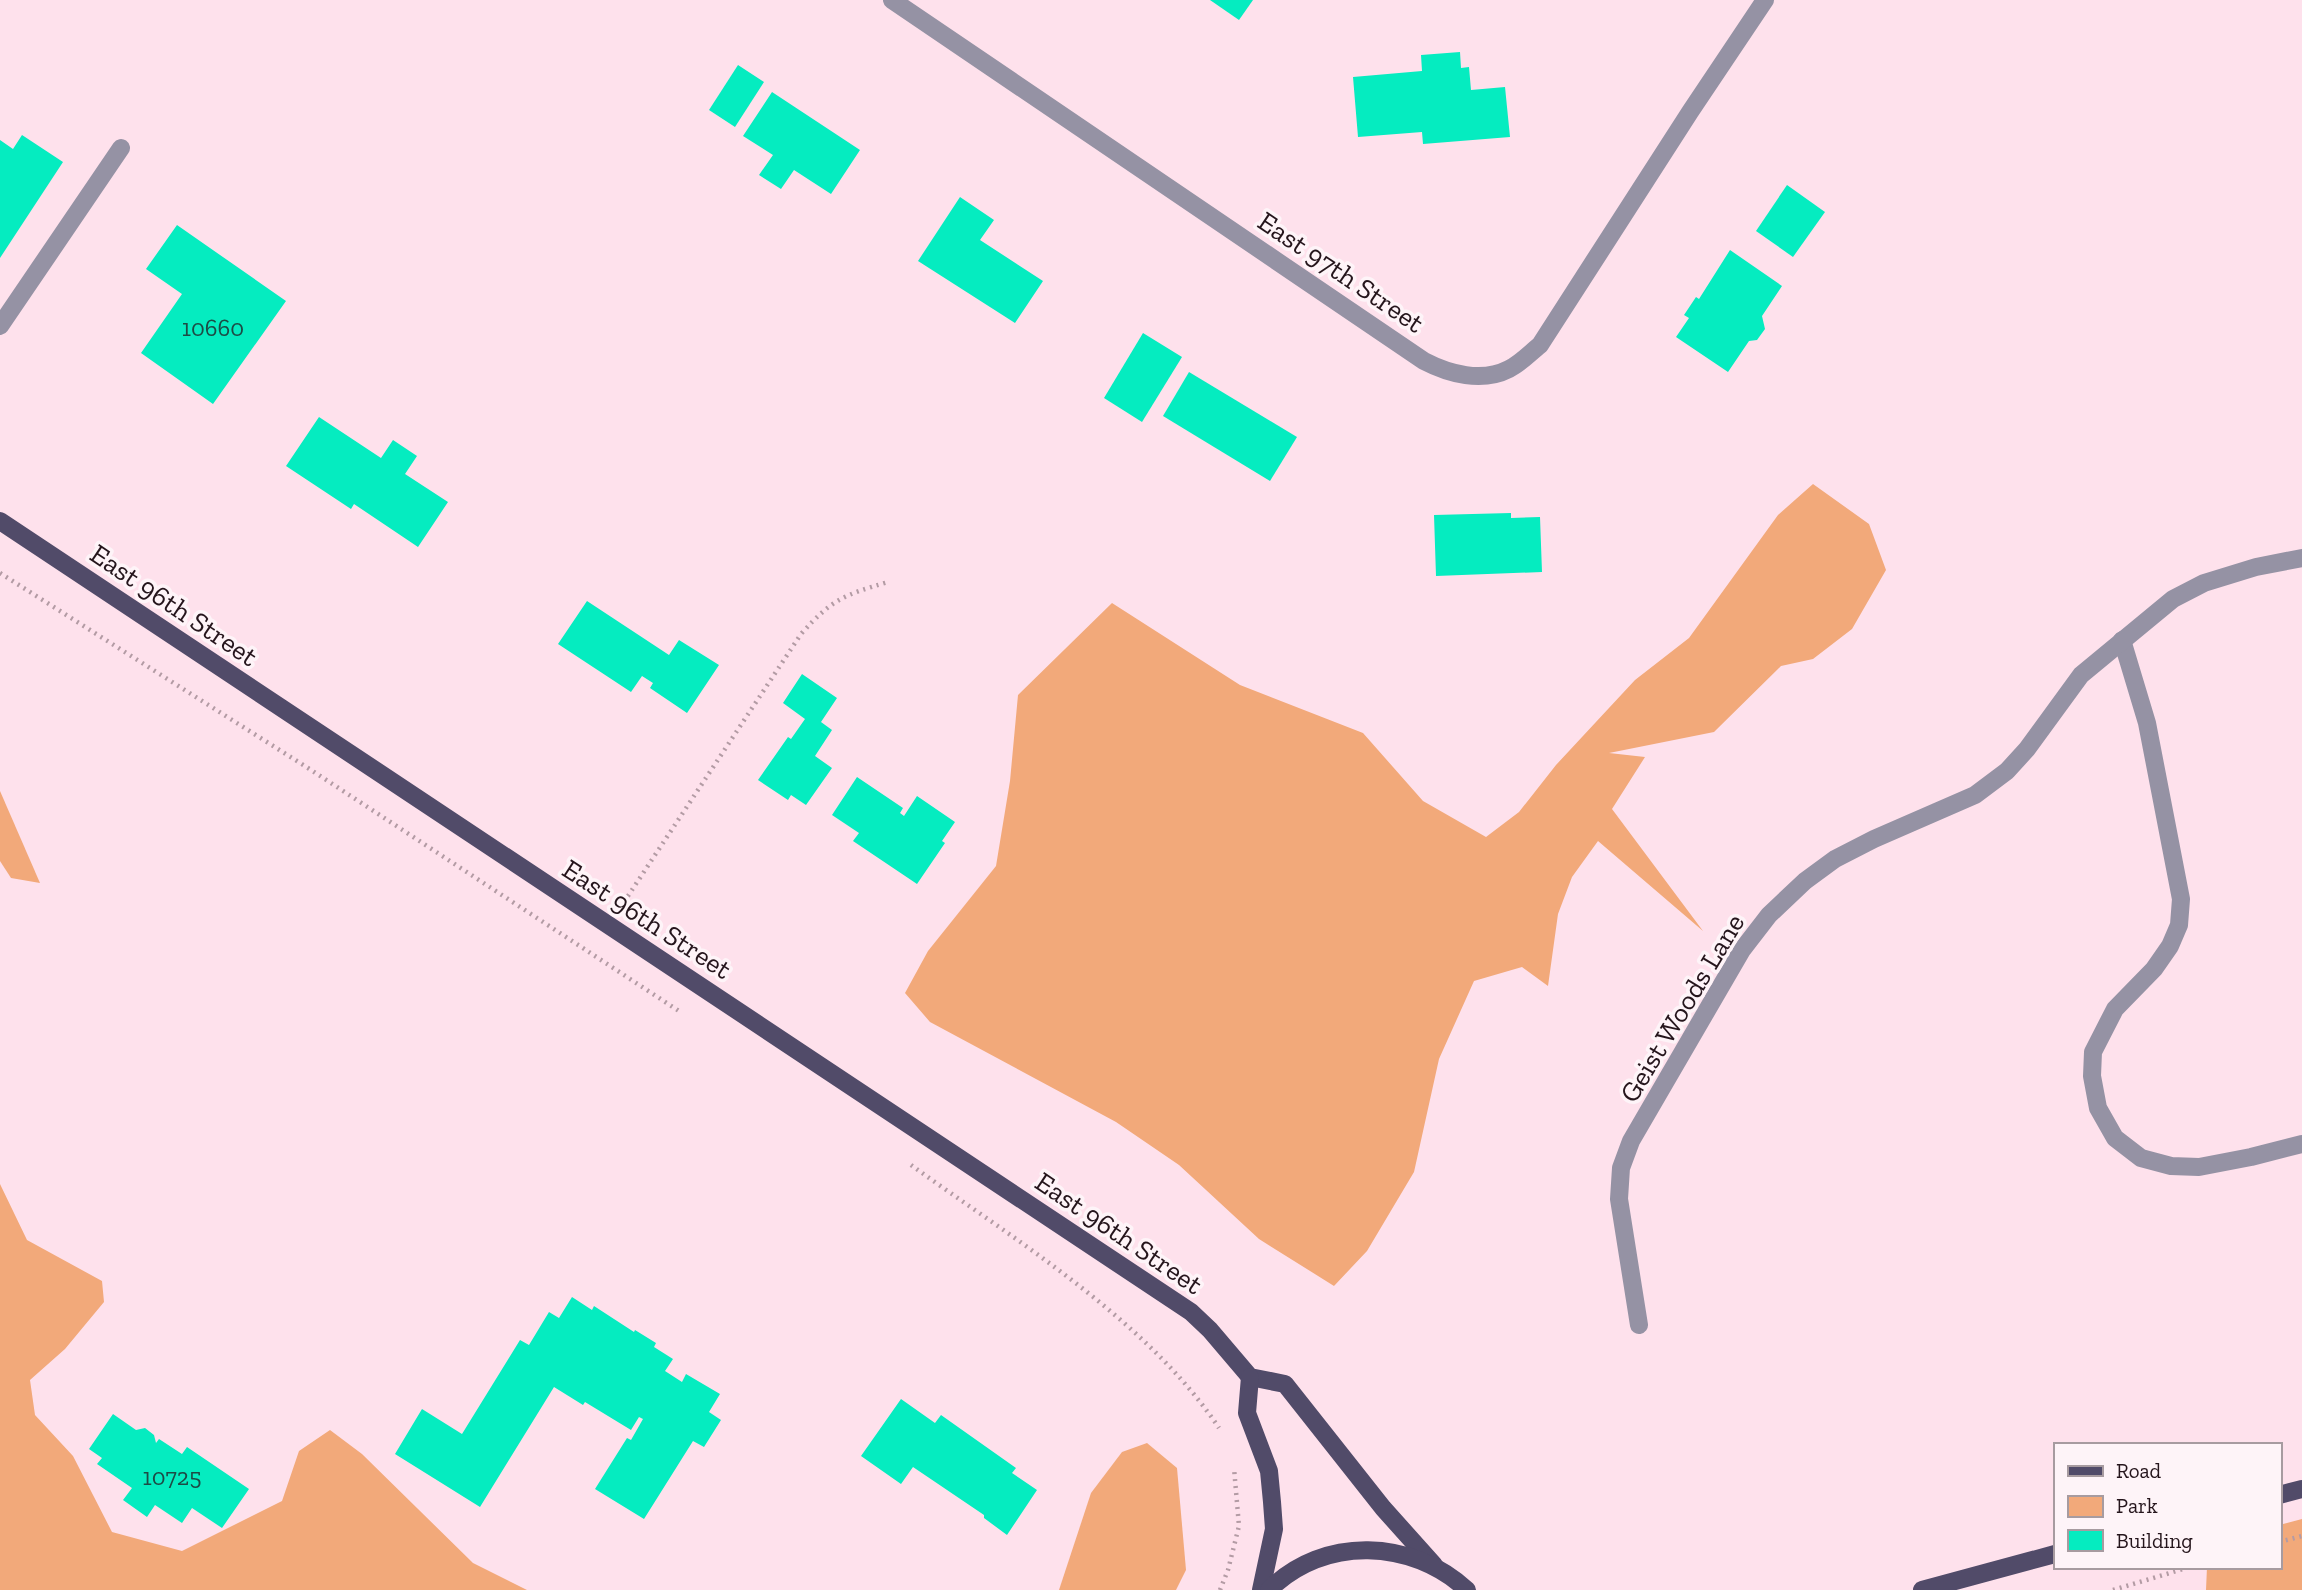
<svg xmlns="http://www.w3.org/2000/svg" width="2302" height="1590" font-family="'Zilla Slab',serif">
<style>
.green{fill:#f2a97a}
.building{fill:#05ecc0}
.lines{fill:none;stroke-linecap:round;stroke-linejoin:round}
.path{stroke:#b39ba4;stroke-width:4.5;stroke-dasharray:2 5;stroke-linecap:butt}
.service{stroke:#9592a4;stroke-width:18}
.minor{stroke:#9592a4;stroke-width:18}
.primary{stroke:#514b69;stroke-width:18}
.labels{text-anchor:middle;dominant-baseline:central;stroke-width:7;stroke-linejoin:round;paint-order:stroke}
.number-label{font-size:24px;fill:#1d4b45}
.street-label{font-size:28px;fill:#25151c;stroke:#fef4f8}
</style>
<rect width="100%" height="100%" fill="#fee1ec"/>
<g class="green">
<polygon points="1813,484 1869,524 1886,570 1852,629 1813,659 1781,666 1714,732 1609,753 1645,757 1612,809 1703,931 1598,841 1572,877 1558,914 1548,986 1522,967 1474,981 1439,1059 1414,1172 1367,1251 1334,1286 1259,1239 1179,1165 1116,1122 930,1022 905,993 928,951 996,866 1010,781 1018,695 1112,603 1240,685 1363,733 1423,801 1486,837 1519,812 1556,765 1635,680 1689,638 1778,515"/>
<polygon points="0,791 40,883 11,878 0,861"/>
<polygon points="0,1184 27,1240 102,1281 104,1302 65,1349 30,1380 35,1415 73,1456 112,1532 182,1551 282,1501 299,1451 330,1430 362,1454 473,1563 527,1590 0,1590"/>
<polygon points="1147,1443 1177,1468 1186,1570 1176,1590 1059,1590 1091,1493 1122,1452"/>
<polygon points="2302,1519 2302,1590 2206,1590 2207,1567 2279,1567 2279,1525"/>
</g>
<g class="building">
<polygon points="1210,0 1253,0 1239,20"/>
<polygon points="1460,52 1461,68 1469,67 1471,90 1505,87 1510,137 1423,144 1422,132 1358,137 1353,77 1422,71 1421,55"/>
<polygon points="738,65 764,82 735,127 709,110"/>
<polygon points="772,92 860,150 831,194 794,170 781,189 759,175 773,155 743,136"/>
<polygon points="22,135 63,162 0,258 0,140 13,149"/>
<polygon points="1787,185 1825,212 1793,257 1756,231"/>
<polygon points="960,197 994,220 980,240 1043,281 1015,323 918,261"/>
<polygon points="177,225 286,301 213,404 141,353 182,294 146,269"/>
<polygon points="1730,250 1782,286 1762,316 1765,329 1757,340 1749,341 1728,372 1676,337 1689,318 1684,315 1696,297 1699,299"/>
<polygon points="1143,333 1182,357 1142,422 1104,398"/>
<polygon points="1189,372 1297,437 1270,481 1163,416"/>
<polygon points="319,417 381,458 393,440 417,456 405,474 448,502 418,547 354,504 351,509 286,466"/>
<polygon points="1511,513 1511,518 1540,517 1542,572 1436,576 1434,515"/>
<polygon points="587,601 669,655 679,640 719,665 687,713 650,688 653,683 642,676 631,692 558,644"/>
<polygon points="802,674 837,698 821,722 832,730 815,756 832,768 806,805 791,795 788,800 758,780 788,737 791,739 805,719 783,703"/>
<polygon points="857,777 903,808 900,813 904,816 917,796 955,822 942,841 945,843 917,884 853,841 859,833 832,815"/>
<polygon points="572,1297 592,1310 594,1306 634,1332 635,1330 656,1343 654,1347 673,1359 665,1371 682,1382 686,1374 720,1394 709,1412 721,1420 704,1447 693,1441 644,1519 595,1489 627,1438 631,1440 643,1419 639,1417 631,1430 585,1402 583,1405 554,1387 480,1507 395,1454 422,1409 462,1434 520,1340 529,1345 549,1312 559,1318"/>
<polygon points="901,1399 935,1423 941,1415 1016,1468 1012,1473 1037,1490 1007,1535 984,1518 984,1515 913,1467 901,1484 861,1456"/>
<polygon points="113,1414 136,1430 145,1428 154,1435 156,1443 159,1439 182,1454 187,1447 249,1489 222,1528 192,1508 182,1523 155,1505 147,1517 123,1500 132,1488 97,1464 102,1458 89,1449"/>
</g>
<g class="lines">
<g class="path">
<polyline points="0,573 308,768 682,1013"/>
<path d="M624,902l177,-268c31,-35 43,-39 87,-52"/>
<path d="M911,1165c104,75 236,155 308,263"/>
<polyline points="2279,1542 2302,1536"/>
<polyline points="1220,1590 1228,1570 1239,1526 1234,1468"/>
<polyline points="2113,1590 2190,1567"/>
</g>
<polyline class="service" points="0,326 121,148"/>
<g class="minor">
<path d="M892,0l532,361c25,13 58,22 85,8 12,-6 21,-16 31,-24l150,-233 75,-112"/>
<polyline points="2122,640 2147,723 2181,899 2179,925 2170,946 2154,969 2115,1009 2093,1052 2092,1076 2098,1108 2115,1138 2141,1158 2171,1166 2199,1167 2251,1157 2302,1144"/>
<polyline points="1639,1325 1619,1199 1621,1168 1631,1141 1742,950 1769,915 1805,881 1835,859 1874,839 1975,795 2007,771 2027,749 2081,675 2173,599 2204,583 2256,567 2302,558"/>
</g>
<g class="primary">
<polyline points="0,521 1191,1312 1210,1330 1250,1377 1285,1384 1383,1508 1434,1565"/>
<polyline points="1250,1377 1247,1413 1269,1471 1272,1502 1274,1529 1261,1590"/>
<polyline points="2279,1495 2302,1489"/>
<path d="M1269,1590c55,-55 143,-51 198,0"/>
<polyline points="1922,1590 2055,1554"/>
</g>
</g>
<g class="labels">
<g class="number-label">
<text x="213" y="327">10660</text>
<text x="172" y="1476">10725</text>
</g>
<g class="street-label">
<text transform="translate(1341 272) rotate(34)">East 97th Street</text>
<text transform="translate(174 605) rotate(34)">East 96th Street</text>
<text transform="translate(647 919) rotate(33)">East 96th Street</text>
<text transform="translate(1682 1008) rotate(-59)">Geist Woods Lane</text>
<text transform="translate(1119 1233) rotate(34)">East 96th Street</text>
</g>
</g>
<rect x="2054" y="1443" width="228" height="126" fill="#fef4f8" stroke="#a79ba0" stroke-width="2"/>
<rect x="2068" y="1466" width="35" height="10" fill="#514b69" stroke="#a79ba0" stroke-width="2"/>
<text x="2116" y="1478" font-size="21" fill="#25151c">Road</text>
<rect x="2068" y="1496" width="35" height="21" fill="#f2a97a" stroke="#a79ba0" stroke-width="2"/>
<text x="2116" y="1513" font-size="21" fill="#25151c">Park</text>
<rect x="2068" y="1530" width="35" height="21" fill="#05ecc0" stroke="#a79ba0" stroke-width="2"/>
<text x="2116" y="1548" font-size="21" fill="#25151c">Building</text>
</svg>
